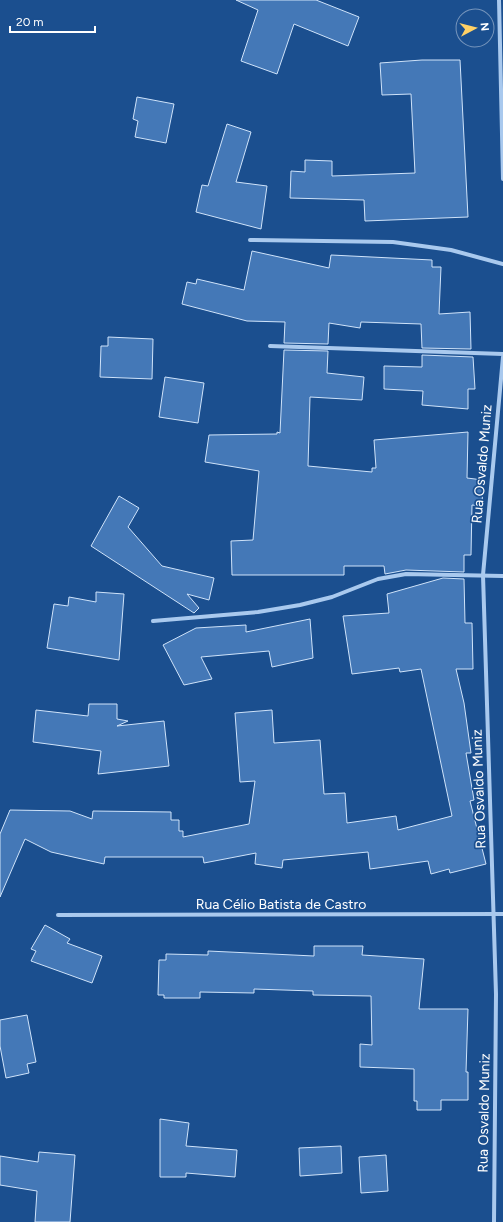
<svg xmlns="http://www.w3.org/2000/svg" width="503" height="1222" font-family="Figtree,sans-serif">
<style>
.building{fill:#4478b7;stroke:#cfe3fa}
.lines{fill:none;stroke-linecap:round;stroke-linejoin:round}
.street{stroke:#a9c9ee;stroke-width:4}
.labels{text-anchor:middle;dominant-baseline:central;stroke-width:3.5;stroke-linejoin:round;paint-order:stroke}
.street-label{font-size:14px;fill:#fff;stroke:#1b4f8f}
</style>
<rect width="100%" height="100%" fill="#1b4f8f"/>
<g class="building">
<polygon points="236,0 316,0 359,17 348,46 294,24 277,74 241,61 258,10"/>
<polygon points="422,60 460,60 468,217 365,221 364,200 290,198 291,171 305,172 305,160 332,161 332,176 415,173 411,94 382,95 380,63"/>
<polygon points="137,97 174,104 166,143 135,137 138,121 133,119"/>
<polygon points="227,124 251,132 236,182 267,186 261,229 196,212 202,185 208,186"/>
<polygon points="252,251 329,268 331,255 432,260 432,267 441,267 439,314 470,312 471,349 422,348 421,324 361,322 360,328 329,323 328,344 284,343 285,322 247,321 182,304 187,282 196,284 197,279 244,290"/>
<polygon points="108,337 153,339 152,379 100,377 101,346 108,346"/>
<polygon points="284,350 328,351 327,373 364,377 362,400 310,397 308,466 372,472 372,468 376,468 374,440 468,432 467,478 483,480 482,506 472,505 471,555 464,555 464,572 406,570 385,574 384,566 344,566 344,575 232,575 231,541 253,540 259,471 205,462 209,435 277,434 277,432 280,433"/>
<polygon points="422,355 473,357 475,389 468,389 468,409 422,405 423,391 384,389 384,366 422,367"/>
<polygon points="165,377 204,383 198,423 159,417"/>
<polygon points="119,496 139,508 128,527 162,566 214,578 209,600 187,594 199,608 194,613 91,546"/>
<polygon points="443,578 464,579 465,623 472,623 473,669 456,669 464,703 471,753 466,753 474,800 470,801 486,864 450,873 449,869 431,874 428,861 370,869 368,852 283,860 282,868 255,864 256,853 204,863 203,857 105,857 104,864 51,852 25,839 0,897 0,834 10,810 70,811 92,819 93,811 171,812 171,820 179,820 179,831 183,831 183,837 249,824 255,781 240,782 235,713 272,710 274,743 320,740 324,794 345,793 347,823 396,816 398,830 452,816 421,669 400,672 399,668 352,674 343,616 389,613 387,594"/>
<polygon points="96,592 124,594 119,660 47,648 54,604 68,606 69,597 96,602"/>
<polygon points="310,619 313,658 272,667 269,651 201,657 212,679 184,685 163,645 196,628 246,625 246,632"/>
<polygon points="89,704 117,704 117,719 128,721 117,726 164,721 169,766 98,774 101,751 33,742 36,710 88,716"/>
<polygon points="45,925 70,939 67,943 102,956 92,983 31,961 36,951 31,949"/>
<polygon points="314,946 363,946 362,955 424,959 419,1009 468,1009 466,1072 468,1072 468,1100 441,1100 441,1110 417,1110 417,1101 414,1101 414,1069 360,1067 360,1044 372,1045 371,996 313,995 313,991 254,989 254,993 200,992 200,998 164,998 164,995 158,995 159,960 166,960 166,954 208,955 208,951 314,956"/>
<polygon points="27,1015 36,1062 27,1064 29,1073 6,1078 0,1046 0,1020"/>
<polygon points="160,1119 189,1123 186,1146 237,1150 235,1177 186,1173 186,1177 160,1177"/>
<polygon points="341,1146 342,1173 300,1176 299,1148"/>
<polygon points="39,1152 75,1155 70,1222 35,1222 37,1191 0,1185 0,1156 38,1162"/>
<polygon points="386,1155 388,1191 361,1193 359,1157"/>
</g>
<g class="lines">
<g class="street">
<polyline points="499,0 503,179"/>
<polyline points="250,240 393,242 451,250 503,264"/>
<polyline points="270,346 503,354"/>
<polyline points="153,621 258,612 300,605 332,597 378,579 406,574 503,576"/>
<polyline points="58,915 503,914"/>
<polyline points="494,1222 496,994 483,575 503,357"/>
</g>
</g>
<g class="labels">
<g class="street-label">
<text transform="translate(482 464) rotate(-85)">Rua Osvaldo Muniz</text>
<text transform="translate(479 789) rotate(-92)">Rua Osvaldo Muniz</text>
<text x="281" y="904">Rua Célio Batista de Castro</text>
<text transform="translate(484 1113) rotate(-89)">Rua Osvaldo Muniz</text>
</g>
</g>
<g transform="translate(475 28) rotate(83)"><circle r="19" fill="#1b4f8f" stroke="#7695bc"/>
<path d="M0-3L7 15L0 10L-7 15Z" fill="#ffd166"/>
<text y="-6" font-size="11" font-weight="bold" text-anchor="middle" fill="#ffffff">N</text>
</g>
<path d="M10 26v6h85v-6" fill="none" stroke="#ffffff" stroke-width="2"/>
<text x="16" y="26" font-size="12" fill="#ffffff" stroke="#1b4f8f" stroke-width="3" paint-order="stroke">20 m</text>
</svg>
